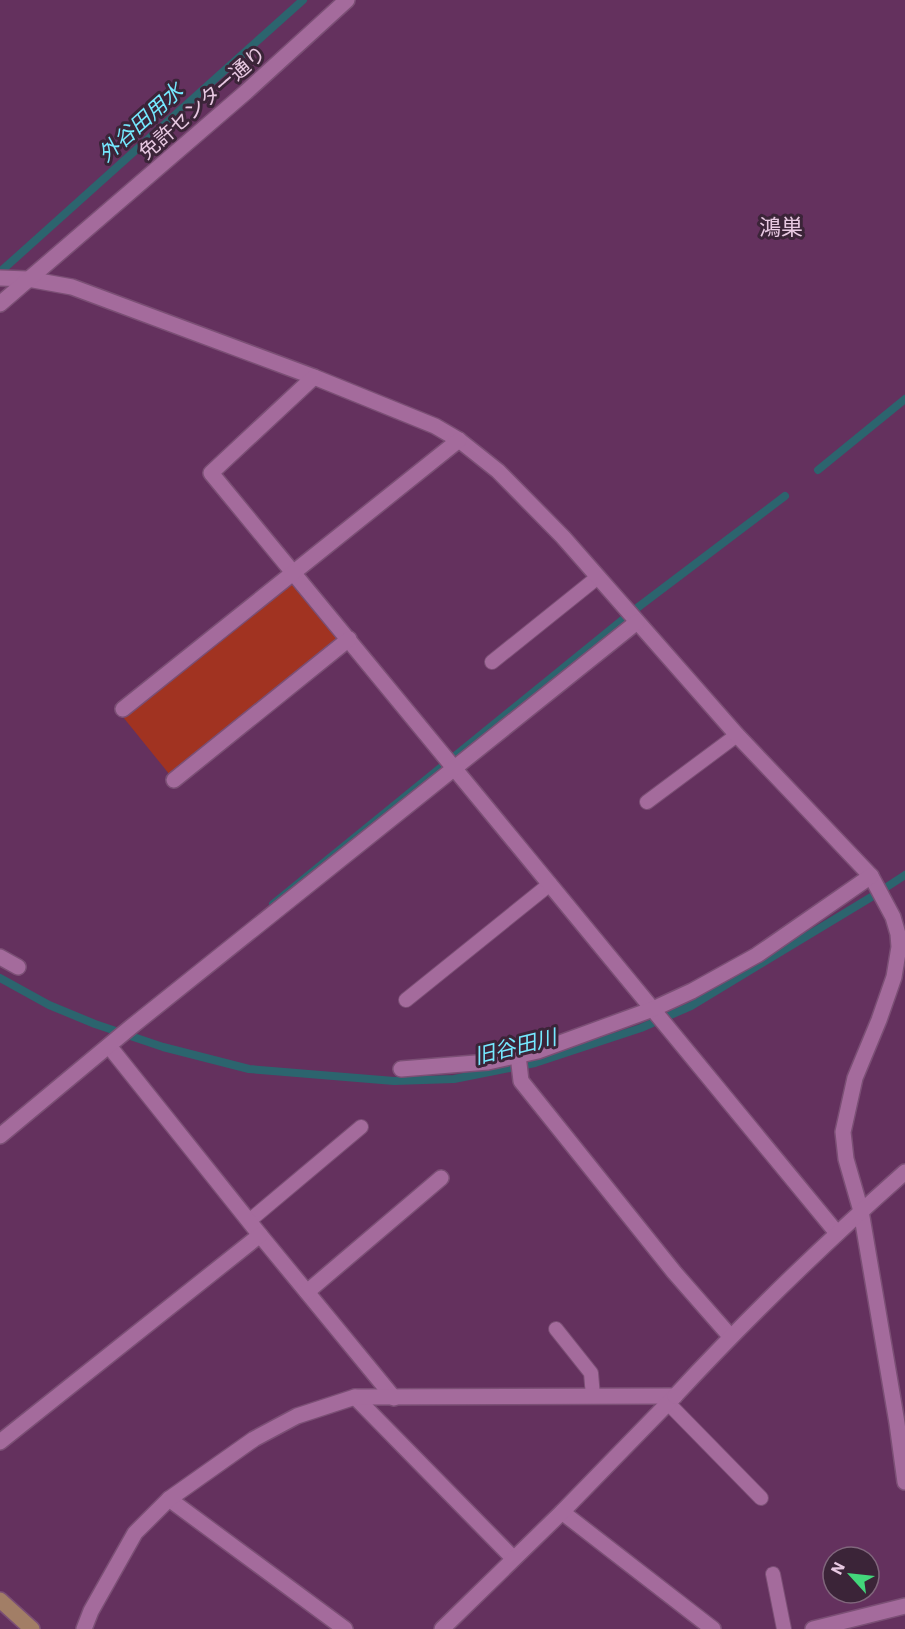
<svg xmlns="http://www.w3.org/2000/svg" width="905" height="1629" font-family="'IBM Plex Sans','Noto Sans JP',sans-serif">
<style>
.green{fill:#a13321}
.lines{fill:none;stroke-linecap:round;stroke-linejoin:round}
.stream{stroke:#2c646e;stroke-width:8}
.service-casing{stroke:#7b4f75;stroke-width:16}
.minor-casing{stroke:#7b4f75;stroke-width:18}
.tertiary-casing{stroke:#7b4f75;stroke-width:18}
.primary-casing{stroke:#7b4f75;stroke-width:18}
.service{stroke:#a46b9c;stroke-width:14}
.minor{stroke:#a46b9c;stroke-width:15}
.tertiary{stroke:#a46b9c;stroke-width:15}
.primary{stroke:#a27e66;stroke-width:15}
.labels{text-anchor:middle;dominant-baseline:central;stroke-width:6;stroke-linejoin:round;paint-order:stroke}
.street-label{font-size:20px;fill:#e8c9e2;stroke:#3b2438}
.water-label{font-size:21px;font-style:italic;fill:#75e9ff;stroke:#3b2438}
.quarter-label{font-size:22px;fill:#e8c9e2;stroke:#3b2438}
</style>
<rect width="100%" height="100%" fill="#64315e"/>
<polygon class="green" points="295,573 349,639 174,780 119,712"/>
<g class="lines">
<g class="stream">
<polyline points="0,272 303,0"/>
<polyline points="818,470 905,399"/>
<polyline points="273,904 637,608 785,496"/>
<polyline points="0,978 49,1005 95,1024 163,1047 249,1069 394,1081 454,1079 535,1063 641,1028 691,1006 873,896 905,875"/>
</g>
<defs>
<g id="service">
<polyline points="492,662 598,577"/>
<polyline points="647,802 737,735"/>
<polyline points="406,1000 550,884"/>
<polyline points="249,1221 361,1127"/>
<polyline points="556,1329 591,1373 593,1396"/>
<polyline points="668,1403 761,1498"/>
<polyline points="773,1574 784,1629"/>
</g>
<g id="minor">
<polyline points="0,278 28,279 72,287 314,377 435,426 459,440 498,471 563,537 737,735 871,876 893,917 898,934 899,947 894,977 879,1020 855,1078 843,1132 846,1159 861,1211 897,1423 905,1482"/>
<polyline points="314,377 211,473 837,1233"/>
<polyline points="123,709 459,440"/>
<polyline points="174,780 349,639"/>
<polyline points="0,957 18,967"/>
<polyline points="109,1046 260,1235 394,1398"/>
<polyline points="518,1055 521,1081 674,1272 730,1336"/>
<polyline points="401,1069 488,1062 538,1051 653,1009 692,991 757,955 871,876"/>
<polyline points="0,1136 131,1027 637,622"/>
<polyline points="307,1292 441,1178"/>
<polyline points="355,1397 513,1558"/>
<polyline points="0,1442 260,1235"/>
<polyline points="169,1499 345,1629"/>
<polyline points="562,1512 713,1629"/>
<polyline points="84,1629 91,1611 135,1533 169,1499 254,1439 297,1416 355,1397 675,1396"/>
<polyline points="442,1629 562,1512 675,1396"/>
<polyline points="813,1629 905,1606"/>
</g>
<g id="tertiary">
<polyline points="0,304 246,92 347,0"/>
<path d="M675,1396c73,-79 150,-153 230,-224"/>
</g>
<polyline id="primary" points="0,1600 32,1629"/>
</defs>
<use href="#service" class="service-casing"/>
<use href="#minor" class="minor-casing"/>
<use href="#tertiary" class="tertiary-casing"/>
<use href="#primary" class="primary-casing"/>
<use href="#service" class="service"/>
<use href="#minor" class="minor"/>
<use href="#tertiary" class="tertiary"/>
<use href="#primary" class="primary"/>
</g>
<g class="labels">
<g class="street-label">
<text transform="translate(202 102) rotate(-41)">免許センター通り</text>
</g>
<g class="water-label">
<text transform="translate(140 122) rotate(-42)">外谷田用水</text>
<text transform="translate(515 1046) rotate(-14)">旧谷田川</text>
</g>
<g class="quarter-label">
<text x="781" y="226">鴻巣</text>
</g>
</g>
<g transform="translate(851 1575) rotate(297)"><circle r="28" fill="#3b2438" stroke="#80667c" stroke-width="1.5"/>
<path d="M0-4.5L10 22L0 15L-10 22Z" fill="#43d77b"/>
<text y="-9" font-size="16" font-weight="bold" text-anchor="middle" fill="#e8c9e2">N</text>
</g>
</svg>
